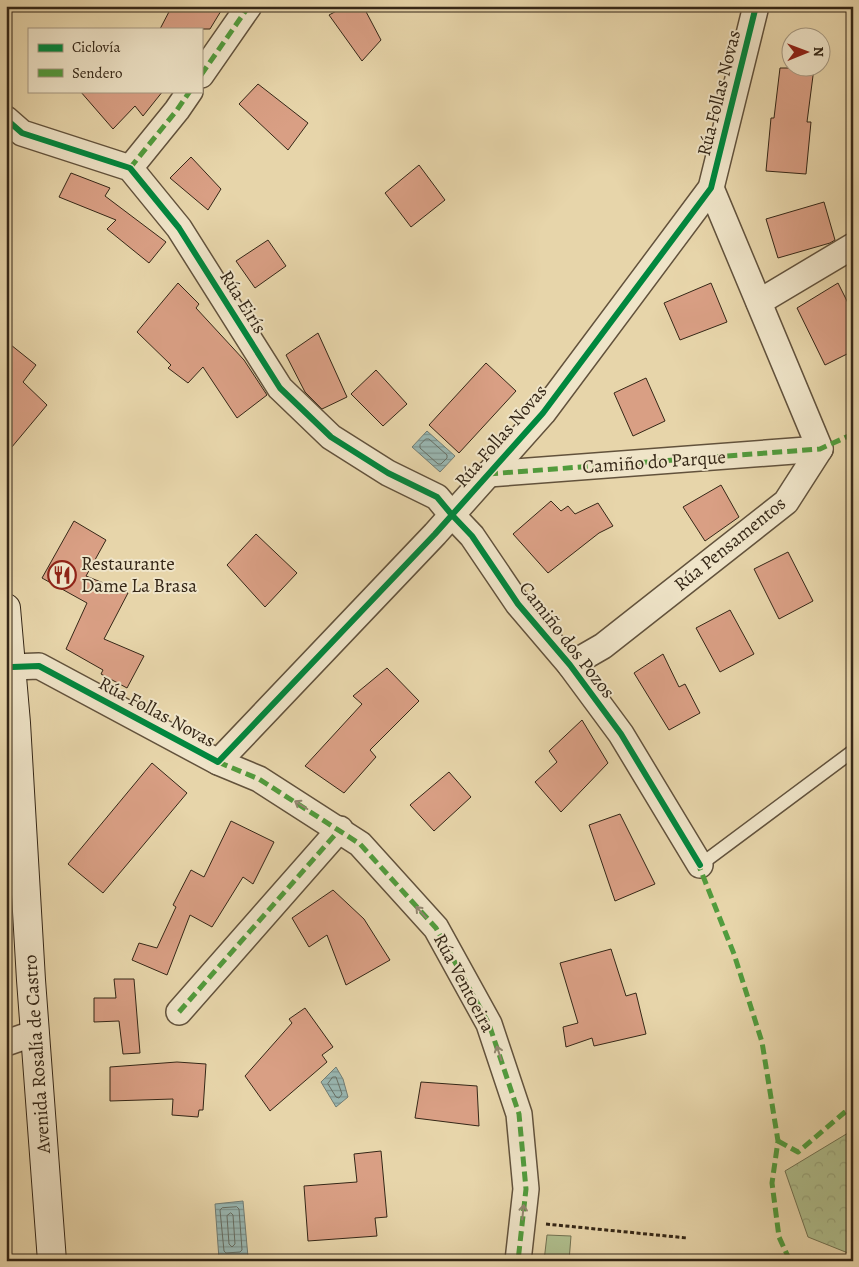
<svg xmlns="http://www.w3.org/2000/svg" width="859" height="1267" font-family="Alegreya,serif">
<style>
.green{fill:#afbe8d;stroke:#727252}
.forest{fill:url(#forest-crowns);stroke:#727252}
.water{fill:url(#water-rules);stroke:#717d74}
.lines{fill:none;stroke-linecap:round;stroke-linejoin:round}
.shore{stroke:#676f64;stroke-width:1}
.building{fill:#d99f84;stroke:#352717}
.lane-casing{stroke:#62523c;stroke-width:15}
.street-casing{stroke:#62523c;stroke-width:28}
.secondary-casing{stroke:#352717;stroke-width:30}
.path{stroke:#352717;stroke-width:3;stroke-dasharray:4 2.5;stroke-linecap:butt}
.lane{stroke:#efe4c8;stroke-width:12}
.street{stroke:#efe4c8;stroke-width:25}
.secondary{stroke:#efe4c8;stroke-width:28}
.quiet{stroke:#519c3d;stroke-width:5;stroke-dasharray:10 5;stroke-linecap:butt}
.cycleway-casing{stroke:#efe4c8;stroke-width:9}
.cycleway{stroke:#00873e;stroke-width:6}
.oneway{stroke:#928670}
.labels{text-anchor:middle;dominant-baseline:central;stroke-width:4;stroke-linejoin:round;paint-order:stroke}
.street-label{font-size:19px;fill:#352717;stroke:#efe4c8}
.poi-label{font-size:19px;fill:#352717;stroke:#efe4c8;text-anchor:start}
</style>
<defs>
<pattern id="forest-crowns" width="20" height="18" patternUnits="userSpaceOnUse" patternTransform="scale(1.25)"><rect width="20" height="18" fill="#afbe8d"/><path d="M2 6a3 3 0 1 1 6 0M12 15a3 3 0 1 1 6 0" fill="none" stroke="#97a379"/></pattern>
<pattern id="water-rules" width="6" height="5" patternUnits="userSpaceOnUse" patternTransform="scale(1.25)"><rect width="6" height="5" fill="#99b7b2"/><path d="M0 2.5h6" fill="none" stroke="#7e9590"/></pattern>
</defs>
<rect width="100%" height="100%" fill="#e7d5aa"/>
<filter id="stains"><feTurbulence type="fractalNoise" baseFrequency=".004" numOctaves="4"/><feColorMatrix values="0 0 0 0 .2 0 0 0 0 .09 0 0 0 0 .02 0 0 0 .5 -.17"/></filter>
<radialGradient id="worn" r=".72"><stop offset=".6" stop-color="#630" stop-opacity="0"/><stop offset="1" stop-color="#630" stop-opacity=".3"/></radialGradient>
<polygon class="green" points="547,1235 571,1236 569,1261 544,1261"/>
<polygon class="forest" points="853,1130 853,1255 808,1237 785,1171"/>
<g class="water">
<polygon points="427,431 455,456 440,472 412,447"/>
<polygon points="336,1067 343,1079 348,1097 336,1107 321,1082"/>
<polygon points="243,1201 248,1257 219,1259 215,1204"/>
</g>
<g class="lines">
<g class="shore">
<polygon points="426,439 429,439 447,455 447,458 441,464 438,464 420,448 420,445"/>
<polygon points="333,1077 336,1077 342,1094 339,1098 336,1097 328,1084"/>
<polygon points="237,1207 239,1209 242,1250 240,1252 226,1253 224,1251 220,1210 222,1208"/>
<polygon points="231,1213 233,1215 235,1244 232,1247 229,1244 227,1216"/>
</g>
</g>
<g class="building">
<polygon points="172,6 224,6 210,29 160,29"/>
<polygon points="346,6 363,6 381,40 362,61 329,15"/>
<polygon points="780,68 814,68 807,122 811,122 806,174 766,171 771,118 774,118"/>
<polygon points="258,84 308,123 288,150 239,104"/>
<polygon points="80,91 163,91 143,116 135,106 113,129"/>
<polygon points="191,157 221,189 208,210 170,178"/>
<polygon points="419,165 445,200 411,227 385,193"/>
<polygon points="71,173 110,188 105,196 166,242 149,263 107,229 116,220 59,197"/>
<polygon points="824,202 835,240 830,243 778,258 766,219"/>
<polygon points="268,240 286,266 255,288 236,261"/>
<polygon points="178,283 199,304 196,308 244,360 267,395 237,418 203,367 188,383 168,368 171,365 137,332"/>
<polygon points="711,283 727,322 680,340 664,303"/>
<polygon points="838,283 853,313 853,351 825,365 797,308"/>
<polygon points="318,333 347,397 322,409 305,392 286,355"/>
<polygon points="6,341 36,365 23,382 47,405 6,454"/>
<polygon points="486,363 516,391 459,453 429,425"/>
<polygon points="376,370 407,404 383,426 351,394"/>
<polygon points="646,378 665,421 633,436 614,393"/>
<polygon points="721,485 739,517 705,541 683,507"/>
<polygon points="551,501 561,511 568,506 575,514 598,503 613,526 599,533 548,573 513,534"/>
<polygon points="74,521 106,540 86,576 128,593 104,639 144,656 127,688 101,674 103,670 66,649 87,603 42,578"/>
<polygon points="256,534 297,573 265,607 227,565"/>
<polygon points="788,552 813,601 779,619 754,569"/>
<polygon points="730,610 754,654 720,672 696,628"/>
<polygon points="663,654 679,687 685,684 700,713 669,730 634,673"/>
<polygon points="387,668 419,701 370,750 376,757 344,793 305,766 362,704 353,696"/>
<polygon points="582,720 608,763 561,812 535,782 557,762 549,751"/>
<polygon points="152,763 187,793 103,893 68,864"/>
<polygon points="449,772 471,797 434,831 410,805"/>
<polygon points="620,814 655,884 615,901 589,825"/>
<polygon points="231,821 274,842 253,884 243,877 212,927 190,915 167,975 132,960 139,943 157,948 176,907 173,905 191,870 204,877"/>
<polygon points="333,890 364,919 390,960 346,985 327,935 309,947 292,918"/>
<polygon points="611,949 626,996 636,993 646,1034 594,1046 592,1038 566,1047 563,1027 578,1023 560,963"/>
<polygon points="114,979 134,979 140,1053 123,1054 119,1021 94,1022 94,998 116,998"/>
<polygon points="305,1008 333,1047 322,1055 327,1062 270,1111 245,1076 292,1023 289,1019"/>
<polygon points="177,1062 206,1064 203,1110 199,1110 198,1117 172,1115 173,1099 110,1101 110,1067"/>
<polygon points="421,1082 477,1086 479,1126 415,1118"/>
<polygon points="381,1151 387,1217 375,1218 377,1236 308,1241 304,1186 357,1182 354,1154"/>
</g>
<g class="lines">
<defs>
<polyline id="lane" points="700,865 853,751"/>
<g id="street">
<polyline points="201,75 249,6"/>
<polyline points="6,119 22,133 130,168 179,228 280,388 331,437 388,473 437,497 452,515 472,536 518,604 570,665 621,734 700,865"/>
<polyline points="130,168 177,110 190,91"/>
<polyline points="759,302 853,246"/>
<polyline points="488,474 820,449"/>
<polyline points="570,665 603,646 786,502 820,449 711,188"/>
<polyline points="12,667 39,666 218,762 435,534 543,413 711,188 756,6"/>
<polyline points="218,762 259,779 360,844 436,928 489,1024 519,1114 526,1189 518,1261"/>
<polyline points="179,1012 340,829"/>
<polyline points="6,1043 35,1033"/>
</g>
<polyline id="secondary" points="6,608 16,723 31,980 52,1261"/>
</defs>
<use href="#lane" class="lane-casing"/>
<use href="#street" class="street-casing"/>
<use href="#secondary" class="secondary-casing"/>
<polyline class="path" points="546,1224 687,1238"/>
<use href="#lane" class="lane"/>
<use href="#street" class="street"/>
<use href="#secondary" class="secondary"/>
<g class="quiet">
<polyline points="201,75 249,6"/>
<polyline points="130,168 177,110 190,91"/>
<polyline points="488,474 820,449 853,434"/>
<polyline points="218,762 259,779 360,844 436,928 489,1024 519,1114 526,1189 518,1261"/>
<polyline points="697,861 734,954 762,1042 778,1141 772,1183 779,1237 790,1261"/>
<polyline points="179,1012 340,829"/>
<polyline points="778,1141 798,1152 845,1112 853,1107"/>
</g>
<defs>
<g id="cycleway">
<polyline points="6,119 22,133 130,168 179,228 280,388 331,437 388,473 437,497 452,515 472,536 518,604 570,665 621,734 700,865"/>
<polyline points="12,667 39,666 218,762 435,534 543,413 711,188 756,6"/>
</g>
</defs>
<use href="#cycleway" class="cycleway-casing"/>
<use href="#cycleway" class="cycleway"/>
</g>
<defs><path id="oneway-shaft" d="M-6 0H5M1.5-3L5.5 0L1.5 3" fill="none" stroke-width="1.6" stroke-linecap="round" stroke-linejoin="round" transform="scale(1.25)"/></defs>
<g class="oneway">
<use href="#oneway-shaft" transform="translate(301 805) rotate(-148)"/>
<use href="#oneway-shaft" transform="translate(421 912) rotate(-132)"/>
<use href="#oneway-shaft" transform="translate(499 1053) rotate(-108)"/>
<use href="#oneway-shaft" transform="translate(523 1212) rotate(-84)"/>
</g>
<defs>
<symbol id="restaurant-ring" viewBox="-11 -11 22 22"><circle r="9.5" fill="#efe4c8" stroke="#8f2418" stroke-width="1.5"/><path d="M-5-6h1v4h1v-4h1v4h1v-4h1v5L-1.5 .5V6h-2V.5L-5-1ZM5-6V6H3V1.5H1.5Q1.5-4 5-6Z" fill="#8f2418"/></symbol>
</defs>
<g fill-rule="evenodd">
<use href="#restaurant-ring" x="46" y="559" width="32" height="32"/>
</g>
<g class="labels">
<g class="street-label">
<text transform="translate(719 93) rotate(-76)">Rúa Follas Novas</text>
<text transform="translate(243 302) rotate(58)">Rúa Eirís</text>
<text transform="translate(501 436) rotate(-49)">Rúa Follas Novas</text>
<text transform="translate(654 462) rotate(-4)">Camiño do Parque</text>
<text transform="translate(730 544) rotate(-39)">Rúa Pensamentos</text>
<text transform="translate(567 640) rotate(52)">Camiño dos Pozos</text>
<text transform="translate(157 712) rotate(28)">Rúa Follas Novas</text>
<text transform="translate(464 983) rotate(62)">Rúa Ventoeira</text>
<text transform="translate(37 1054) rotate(-94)">Avenida Rosalía de Castro</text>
</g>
<g class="poi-label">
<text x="81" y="564">Restaurante<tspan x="81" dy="22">Dame La Brasa</tspan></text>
</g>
</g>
<rect width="859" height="1267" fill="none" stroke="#e7d5aa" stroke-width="25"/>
<rect x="8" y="8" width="844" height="1252" fill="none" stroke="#352717" stroke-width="2.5"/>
<rect x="12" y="12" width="834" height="1242" fill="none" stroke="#352717"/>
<rect x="28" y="28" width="175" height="65" fill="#efe4c8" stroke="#a59881"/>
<rect x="38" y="44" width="25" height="8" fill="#00873e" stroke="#a59881"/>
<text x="72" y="52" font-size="15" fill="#352717">Ciclovía</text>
<rect x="38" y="69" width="25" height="8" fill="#519c3d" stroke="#a59881"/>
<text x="72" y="78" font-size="15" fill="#352717">Sendero</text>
<g transform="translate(806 52) rotate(89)"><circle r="24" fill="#efe4c8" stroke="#a59881"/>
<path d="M0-4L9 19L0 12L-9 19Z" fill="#8f2418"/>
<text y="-8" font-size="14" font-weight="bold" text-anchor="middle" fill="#352717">N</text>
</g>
<rect width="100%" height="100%" filter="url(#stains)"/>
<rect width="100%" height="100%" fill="url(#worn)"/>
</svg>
